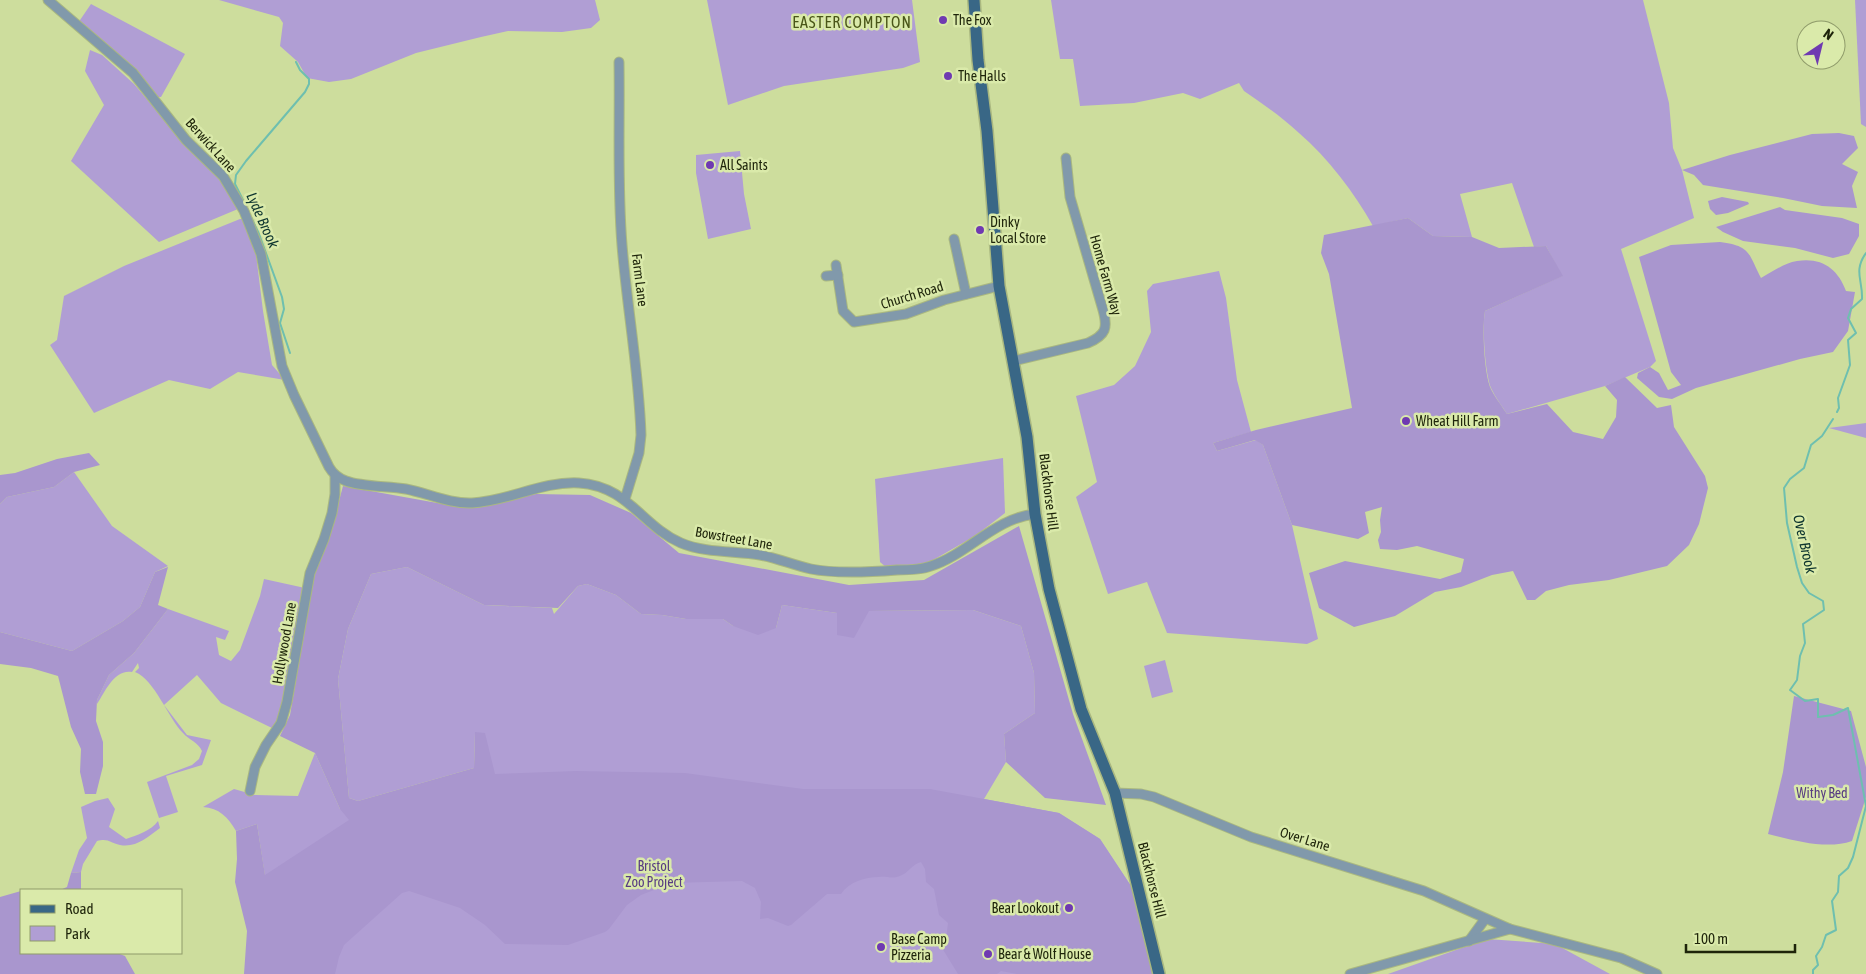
<svg xmlns="http://www.w3.org/2000/svg" width="1866" height="974" font-family="'Asap Condensed',sans-serif">
<style>
.green{fill:#b09ed4}
.forest{fill:#a996ce}
.lines{fill:none;stroke-linecap:round;stroke-linejoin:round}
.stream{stroke:#6ebfaf;stroke-width:2}
.minor-casing{stroke:#aab880;stroke-width:11}
.major-casing{stroke:#aab880;stroke-width:14}
.minor{stroke:#8199ab;stroke-width:9}
.major{stroke:#396786;stroke-width:11}
.poi-dot{fill:#6f3ab1;stroke:#daeaaa;stroke-width:2}
.labels{text-anchor:middle;dominant-baseline:central;stroke-width:5;stroke-linejoin:round;paint-order:stroke}
.poi-label{font-size:14px;fill:#1e240a;stroke:#daeaaa;text-anchor:start}
.street-label{font-size:14px;fill:#1e240a;stroke:#daeaaa}
.park-label{font-size:14px;fill:#583c82;stroke:#daeaaa}
.water-label{font-size:15px;font-style:italic;fill:#0e352f;stroke:#daeaaa}
.quarter-label{font-size:16px;letter-spacing:1px;fill:#4a5619;stroke:#daeaaa}
</style>
<rect width="100%" height="100%" fill="#cddd9d"/>
<g class="green">
<polygon points="219,0 595,0 600,20 591,28 562,32 508,31 481,37 416,53 351,79 329,82 307,78 298,62 280,46 283,23 279,17"/>
<polygon points="707,0 912,0 920,62 903,68 784,86 728,105"/>
<path d="M1051,0h592l26,103 4,45 9,22 12,48 -73,31 35,112 -6,6 -45,19 -98,28c-5,-8 -12,-17 -16,-26 -6,-15 -9,-61 -6,-77l77,-35 -16,-30 -12,1 -22,-64 -52,11 12,43 -39,-1 -25,-18 -35,8c-19,-34 -45,-68 -74,-93 -17,-16 -36,-29 -55,-42l-5,-8 -39,16 -17,-6 -49,10 -54,3 -7,-47h-13z"/>
<polygon points="1855,0 1866,0 1866,127 1861,124"/>
<polygon points="91,4 185,54 161,97 157,97 132,67 78,23"/>
<polygon points="90,50 102,55 134,84 189,149 219,179 238,209 159,242 71,161 104,105 85,71"/>
<polygon points="740,151 744,194 751,229 708,239 696,173 696,155"/>
<polygon points="240,219 243,219 256,254 263,311 272,365 285,380 238,372 210,389 169,380 94,413 50,345 57,340 64,296 124,266"/>
<polygon points="1219,271 1226,298 1237,380 1251,432 1213,443 1217,451 1256,440 1263,445 1292,525 1318,639 1307,644 1167,633 1147,582 1108,594 1076,497 1097,482 1076,396 1114,385 1135,366 1151,332 1147,291 1153,284"/>
<polygon points="1866,423 1866,438 1829,428"/>
<polygon points="1003,458 1005,513 975,536 928,563 887,568 880,562 875,479"/>
<polygon points="74,472 112,526 168,566 155,572 140,607 123,621 72,651 0,632 0,504 7,497 54,487"/>
<path d="M407,567l77,38 68,3 2,6 24,-28 9,-2 29,11 25,19 21,1 24,4h37l10,7 43,2 6,-23 55,8 32,-2 104,-1 48,16 13,47 1,40 -31,21 2,28 -22,37 75,14 41,26 31,47 22,88h-866l-22,-98 -8,-52 -21,7c-8,-14 -17,-23 -33,-24l31,-18 21,6 43,1 17,-43 25,56 142,-34 -7,-42 -1,35 -116,33 -9,-3 -11,-119 10,-50 23,-55z"/>
<path d="M264,579l41,9 -24,124 -7,17 -53,-26 -24,-28 -33,30 23,30 24,5 -9,25 -36,11 12,36 -19,6 -12,-36 45,-17 7,-6 3,-8c-4,-9 -13,-11 -19,-18 -15,-15 -28,-53 -48,-61l4,-4 -1,-5 -6,9c-18,-3 -27,20 -35,32v-4l12,-25 25,-22 34,-44 61,22 -4,9 -9,-3 3,18 12,6 9,-11 20,-54z"/>
<polygon points="1165,660 1173,692 1152,698 1144,666"/>
<path d="M108,798l7,11 -6,18 17,12c11,-4 25,-8 32,-18l2,7c-12,9 -24,20 -40,17 -10,-2 -11,-7 -23,-4l-14,23 -2,8 -10,1 8,-23 8,-12 -6,-31 14,-6z"/>
<polygon points="1487,939 1555,944 1610,974 1388,974"/>
</g>
<g class="forest">
<polygon points="1839,133 1854,136 1858,148 1842,164 1858,172 1852,186 1857,208 1822,206 1783,198 1703,185 1694,175 1682,170 1730,155 1812,134"/>
<polygon points="1722,197 1748,202 1749,204 1728,213 1716,215 1710,209 1708,201"/>
<polygon points="1780,207 1785,210 1842,218 1859,224 1859,236 1849,254 1833,258 1795,248 1743,241 1723,232 1716,227"/>
<path d="M1408,218l25,18 39,1 27,11 47,-2 17,30 -78,35c-3,17 -1,59 5,76 4,9 12,19 17,27l40,-10 26,28 30,7 13,-22 1,-17 -12,-14 20,-9 32,31 14,-3 3,22 31,49 3,12 -9,36 -10,21 -22,21 -58,14 -40,5 -23,6 -11,9h-8l-14,-29 -21,4 -31,12 -26,5 -40,24 -41,11 -35,-19 -10,-35 36,-12 95,18 21,-7 3,-13 -47,-13 -20,4 -17,-1 -2,-9 3,-8 -1,-12 2,-13 -17,5 4,21 -11,6 -66,-14 -29,-80 -8,-5 -38,11 -4,-8 43,-13 96,-22 -23,-134 -8,-21 3,-18z"/>
<path d="M1720,242c31,4 28,11 41,36 11,-6 23,-15 36,-17 25,-4 41,8 49,30l9,1 -7,39 -15,21 -33,7 -104,29 -24,11 -13,-2 -22,-19 1,-5 12,-6 9,6 9,17 13,-5 -10,-13 -32,-115 32,-12z"/>
<polygon points="89,453 100,465 74,472 54,487 7,497 0,504 0,475 15,473 57,459"/>
<path d="M343,486l122,22 71,-14 54,1 41,18 48,40 170,32 75,-5 95,-54 54,188 33,91 -61,-7 -39,-36 -2,-28 31,-21 -1,-40 -13,-47 -48,-16 -104,1 -15,27 -17,-3v-22l-55,-8 -6,23 -18,7 -25,-9 -10,-7h-37l-24,-4 -21,-1 -25,-19 -29,-11 -9,2 -20,22 -74,-3 -77,-38 -36,7 -23,55 -10,50 11,119 9,3 116,-33 1,-36 10,1 10,41 81,-3 109,2 118,16h127l129,24 41,26 31,47 22,88h-136l-16,-3 -4,3h-39l-16,-26 4,-9 2,-16 -9,-8 -5,-26 -8,-7 -1,-13 -4,-7c-10,3 -11,9 -19,13 -10,5 -13,1 -23,2 -14,0 -30,5 -38,17h-14l-36,31 -3,1 -20,-8 -8,1 1,-17 -6,-14 -13,-7 -70,2 -31,12 -14,10 -18,24 -4,3 -37,13 -63,-1 -20,-19 -25,-17 -51,-17 -7,2 -58,52 -5,12 -4,17h-91l3,-43 -12,-49 2,-23 -1,-28 21,-7 8,51 84,-55 -9,-11 -25,-56 -35,-17 10,-21 23,-137 18,-47z"/>
<polygon points="168,567 158,605 168,609 134,653 109,675 97,700 96,721 103,742 103,766 96,794 85,794 80,772 81,749 71,727 58,676 31,668 0,664 0,632 72,651 123,621 140,607 155,572"/>
<path d="M1794,696l57,15 15,56v30l-14,44c-26,9 -58,-1 -84,-7l15,-62z"/>
<polygon points="81,872 81,890 60,890 67,887 71,873"/>
<polygon points="21,891 21,953 117,953 125,956 135,974 0,974 0,897"/>
</g>
<g class="lines">
<g class="stream">
<polyline points="245,204 235,184 236,175 246,161 305,92 309,84 309,79 300,70 296,62"/>
<polyline points="251,217 259,234 282,297 284,309 280,323 290,353"/>
<path d="M1837,412l2,-4 -1,-10 12,-33 -2,-25 8,-7 -8,-15 3,-9 11,-10c1,-18 -9,-28 4,-46"/>
<polyline points="1813,974 1813,970 1818,965 1816,956 1822,947 1826,935 1836,930 1832,901 1838,892 1839,876 1848,868 1853,857 1866,806 1848,708 1833,715 1818,717 1818,699 1805,701 1790,690 1797,680 1800,656 1805,643 1803,624 1824,610 1823,601 1809,593 1802,583 1797,567 1787,523 1784,488 1790,479 1804,468 1811,445 1822,436 1833,419"/>
</g>
<defs>
<g id="minor">
<path d="M48,0l85,73 53,67 37,36 21,35 17,43 21,112 12,29 35,72c4,7 9,11 17,14 16,6 43,5 60,8 21,4 44,15 66,14 37,-2 70,-22 107,-20 49,3 63,43 102,60 24,10 53,8 79,12 17,3 33,10 51,14 25,5 60,3 86,1 11,0 24,0 34,-4 37,-12 64,-48 104,-52"/>
<path d="M619,62c1,61 -2,122 3,183 5,63 17,126 19,190l-2,18 -14,46"/>
<polyline points="954,239 966,294"/>
<polyline points="836,265 843,311 854,322 906,314 944,300 999,286"/>
<polyline points="826,276 838,275"/>
<path d="M1013,361l75,-18c18,-8 20,-15 15,-33l-33,-113 -4,-39"/>
<polyline points="250,791 255,767 266,745 281,723 287,702 310,573 324,539 332,513 335,494 335,475"/>
<polyline points="1115,793 1141,794 1154,797 1251,837 1424,891 1510,929 1621,958 1657,974"/>
<polyline points="1469,941 1485,919"/>
<polyline points="1350,974 1510,929"/>
</g>
<polyline id="major" points="974,0 978,60 987,131 999,286 1027,437 1035,514 1049,589 1081,709 1115,793 1159,974"/>
</defs>
<use href="#minor" class="minor-casing"/>
<use href="#major" class="major-casing"/>
<use href="#minor" class="minor"/>
<use href="#major" class="major"/>
</g>
<g class="poi-dot">
<circle cx="943" cy="20" r="5"/>
<circle cx="948" cy="76" r="5"/>
<circle cx="710" cy="165" r="5"/>
<circle cx="980" cy="230" r="5"/>
<circle cx="1406" cy="421" r="5"/>
<circle cx="1069" cy="908" r="5"/>
<circle cx="881" cy="947" r="5"/>
<circle cx="988" cy="954" r="5"/>
</g>
<g class="labels">
<g class="poi-label">
<text x="953" y="20">The Fox</text>
<text x="958" y="76">The Halls</text>
<text x="720" y="165">All Saints</text>
<text x="990" y="222">Dinky<tspan x="990" dy="16">Local Store</tspan></text>
<text x="1416" y="421">Wheat Hill Farm</text>
<text x="1059" y="908" text-anchor="end">Bear Lookout</text>
<text x="891" y="939">Base Camp<tspan x="891" dy="16">Pizzeria</tspan></text>
<text x="998" y="954">Bear &amp; Wolf House</text>
</g>
<g class="street-label">
<text transform="translate(211 145) rotate(48)">Berwick Lane</text>
<text transform="translate(1106 275) rotate(74)">Home Farm Way</text>
<text transform="translate(640 280) rotate(83)">Farm Lane</text>
<text transform="translate(912 295) rotate(-17)">Church Road</text>
<text transform="translate(1049 492) rotate(83)">Blackhorse Hill</text>
<text transform="translate(734 538) rotate(10)">Bowstreet Lane</text>
<text transform="translate(284 643) rotate(-80)">Hollywood Lane</text>
<text transform="translate(1305 839) rotate(17)">Over Lane</text>
<text transform="translate(1152 880) rotate(76)">Blackhorse Hill</text>
</g>
<g class="park-label">
<text x="1822" y="793">Withy Bed</text>
<text x="654" y="866">Bristol<tspan x="654" dy="16">Zoo Project</tspan></text>
</g>
<g class="water-label">
<text transform="translate(263 220) rotate(66)">Lyde Brook</text>
<text transform="translate(1805 544) rotate(77)">Over Brook</text>
</g>
<g class="quarter-label">
<text x="852" y="22">EASTER COMPTON</text>
</g>
</g>
<rect x="20" y="889" width="162" height="65" fill="#daeaaa" stroke="#8f9b6a"/>
<rect x="30" y="905" width="25" height="8" fill="#396786" stroke="#8f9b6a"/>
<text x="65" y="914" font-size="15" fill="#1e240a">Road</text>
<rect x="30" y="926" width="25" height="15" fill="#b09ed4" stroke="#8f9b6a"/>
<text x="65" y="939" font-size="15" fill="#1e240a">Park</text>
<g transform="translate(1821 45) rotate(35)"><circle r="24" fill="#daeaaa" stroke="#8f9b6a"/>
<path d="M0-4L9 19L0 12L-9 19Z" fill="#6f3ab1"/>
<text y="-8" font-size="14" font-weight="bold" text-anchor="middle" fill="#1e240a">N</text>
</g>
<path d="M1686 944v8h109v-8" fill="none" stroke="#1e240a" stroke-width="2.5"/>
<text x="1694" y="944" font-size="15" fill="#1e240a" stroke="#daeaaa" stroke-width="4" paint-order="stroke">100 m</text>
</svg>
